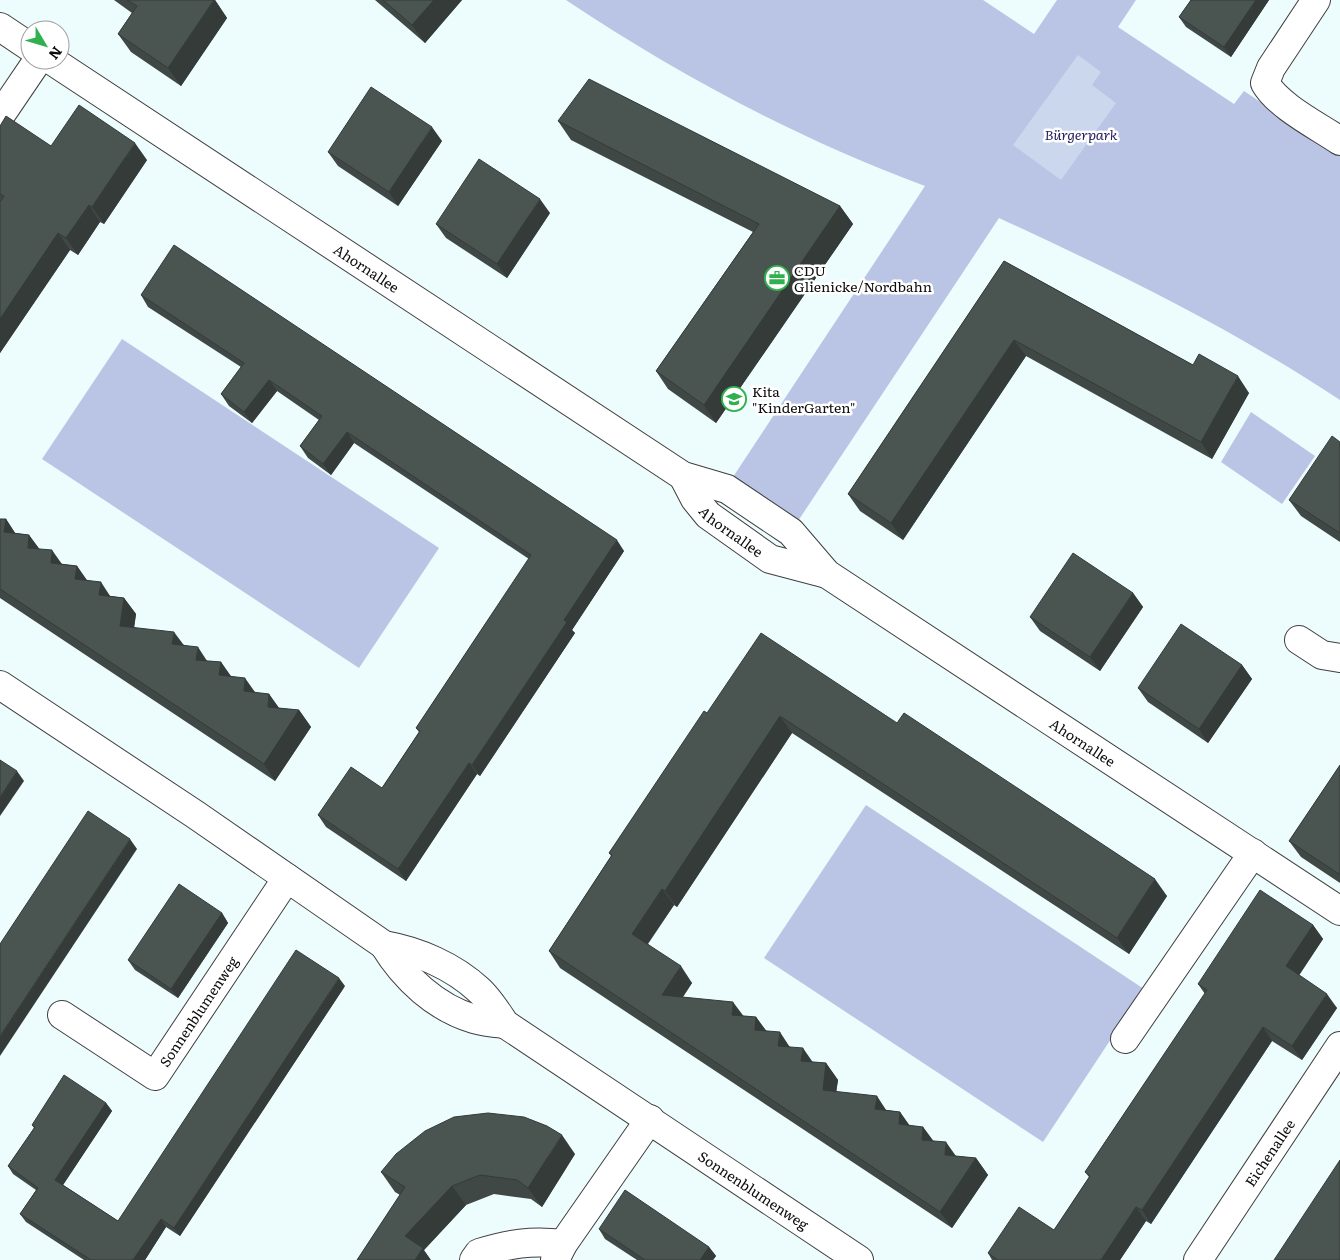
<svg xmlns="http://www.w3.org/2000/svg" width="1340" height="1260" font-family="Literata,serif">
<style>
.green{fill:#bac4e5}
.pitch{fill:#cbd7ed}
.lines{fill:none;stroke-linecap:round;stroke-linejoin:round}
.minor-casing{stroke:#3f3f3f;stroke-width:30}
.minor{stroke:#fff;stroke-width:28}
.wall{fill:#404846}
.shaded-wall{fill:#343b39}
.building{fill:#4a5451;stroke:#343b39}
.labels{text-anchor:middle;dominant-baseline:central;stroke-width:5;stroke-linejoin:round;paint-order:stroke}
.park-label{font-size:14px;font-style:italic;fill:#27225e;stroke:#fff}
.street-label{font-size:14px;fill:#0c0c0c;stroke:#fff}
.poi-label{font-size:14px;fill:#0c0c0c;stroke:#fff;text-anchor:start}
</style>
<rect width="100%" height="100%" fill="#edfcfd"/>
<g class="green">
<path d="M566,0h417l51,34 23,-34h79l-18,27 116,77 10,-13 96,64v245c-107,-71 -224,-128 -341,-182l-203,306 -65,-44 194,-294c-128,-48 -245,-110 -359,-186z"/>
<polygon points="122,339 439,548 359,668 42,459"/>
<polygon points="1251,412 1315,456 1282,504 1221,462"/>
<polygon points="866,805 1144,989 1043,1142 764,958"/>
</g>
<polygon class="pitch" points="1078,55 1101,72 1092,85 1116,103 1061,180 1013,145"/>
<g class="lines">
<defs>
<g id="minor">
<path d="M1316,0l-45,68 -6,15c13,23 53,43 75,58"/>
<polyline points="0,27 30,47"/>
<path id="s1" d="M51,60l632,416 44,13 64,43 36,42 513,337"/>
<polyline points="0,116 38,60"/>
<path id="s2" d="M683,476l12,23 13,16 62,44 57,15"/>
<polyline points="1299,640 1322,655 1340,658"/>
<path id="s3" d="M0,685l196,130 188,130c34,6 69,21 95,45 10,9 18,22 26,34l354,236"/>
<path d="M384,945c20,33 52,63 90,74 10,3 21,4 31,5"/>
<path id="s4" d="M62,1015l93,61 132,-198"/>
<polyline points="1125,1039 1253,853"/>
<path d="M474,1260l5,-7c30,-9 52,-13 84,-9"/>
<polyline points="555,1260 563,1244 650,1119"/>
<path id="s5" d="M1198,1260l142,-214"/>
</g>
</defs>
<use href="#minor" class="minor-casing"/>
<use href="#minor" class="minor"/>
</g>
<g class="wall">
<polygon points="114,0 215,0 227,18 181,86 131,52 118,34 132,13"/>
<polygon points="375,0 462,0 425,43"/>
<polygon points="1191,0 1269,0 1231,57 1186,27 1179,17"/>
<polygon points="558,121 840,206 853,224 716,423 668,389 656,371 753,232 571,140"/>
<polygon points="0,126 51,146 147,160 104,224 100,222 78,255 70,250 0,353"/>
<polygon points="442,141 398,206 338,166 328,152"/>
<polygon points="550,213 507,278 446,238 436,224"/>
<polygon points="1004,261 1193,365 1249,393 1212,459 1026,356 903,540 860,511 848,494"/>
<polygon points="141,295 624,551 572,630 575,633 514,725 480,776 477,774 406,881 326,827 318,815 382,788 419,732 416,728 529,559 354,443 331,475 308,458 300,446 319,420 277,391 252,423 229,406 221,394 241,367 148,307"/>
<polygon points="1340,442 1340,542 1301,516 1289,500"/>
<polygon points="0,519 6,519 15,533 29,535 39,549 62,564 77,566 87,581 110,596 124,598 136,614 134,627 184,645 207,661 221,662 231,676 256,693 269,694 279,708 299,710 311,727 275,781 0,598"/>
<polygon points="1133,593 1143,607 1100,671 1040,631 1030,617"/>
<polygon points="1242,665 1252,679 1208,743 1148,702 1138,688"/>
<polygon points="707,713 897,723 1167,896 1129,954 792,733 677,907 674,905 648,944 692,983 683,997 743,1016 756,1017 766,1031 790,1047 813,1062 826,1063 838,1080 836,1092 886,1110 900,1112 910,1126 923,1127 933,1141 956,1156 976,1158 988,1175 952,1228 560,968 549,951 611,856 609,853"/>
<polygon points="1340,765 1340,883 1301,857 1289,841"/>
<polygon points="222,913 228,923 178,998 135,970 128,960"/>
<polygon points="1313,925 1323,939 1299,975 1337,1008 1302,1060 1272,1041 1151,1224 1146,1221 1120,1260 992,1260 988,1253 1054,1230 1089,1177 1085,1172 1205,994 1198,984"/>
<polygon points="345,986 180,1236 166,1227 145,1260 84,1260 26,1222 20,1214 36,1190 13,1174 8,1166 34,1128 32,1125 106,1103 112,1111 63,1185 118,1221"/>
<polygon points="575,1154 542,1207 531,1199 494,1194 466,1205 424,1250 357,1260 400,1195 395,1192 381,1172"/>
<polygon points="599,1229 709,1247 716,1256 713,1260 637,1260 605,1239"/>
</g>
<g class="shaded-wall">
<polygon points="215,0 227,18 181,86 168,68"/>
<polygon points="434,0 462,0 425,43 412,25"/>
<polygon points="1256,0 1269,0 1231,57 1224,47"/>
<polygon points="432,127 442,141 398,206 389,192"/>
<polygon points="135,143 147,160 104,224 92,207"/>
<polygon points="540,199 550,213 507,278 497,264"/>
<polygon points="89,205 100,222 78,255 66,238"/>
<polygon points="840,206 853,224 716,423 704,405"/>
<polygon points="58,233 70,250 0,353 0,319"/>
<polygon points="1014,340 1026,356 903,540 891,523"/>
<polygon points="1238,376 1249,393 1212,459 1201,442"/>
<polygon points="269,380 277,391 252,423 244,412"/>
<polygon points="347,432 354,443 331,475 323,464"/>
<polygon points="6,519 17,536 4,532"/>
<polygon points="29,535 41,551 28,548"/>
<polygon points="617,540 624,551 572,630 575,633 480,776 472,765 564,620"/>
<polygon points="52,550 64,567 51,563"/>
<polygon points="77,566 89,583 75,579"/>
<polygon points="101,582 112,599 99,595"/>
<polygon points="1133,593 1143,607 1100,671 1090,657"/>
<polygon points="124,598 136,614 132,643 120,626"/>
<polygon points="174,632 186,648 172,644"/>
<polygon points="198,647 209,664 196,660"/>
<polygon points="221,662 232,679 219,675"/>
<polygon points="1242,665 1252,679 1208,743 1199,729"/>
<polygon points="245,678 257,695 244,691"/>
<polygon points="269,694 281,711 268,707"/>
<polygon points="299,710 311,727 275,781 264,764"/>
<polygon points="780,716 792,733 677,907 665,891"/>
<polygon points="469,763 477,774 406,881 398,869"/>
<polygon points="17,771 24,781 0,816 0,797"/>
<polygon points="130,839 137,849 0,1056 0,1036"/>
<polygon points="1155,879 1167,896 1129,954 1117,938"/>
<polygon points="662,889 674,905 643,950 632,934"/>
<polygon points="222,913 228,923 178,998 171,989"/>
<polygon points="1313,925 1323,939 1296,980 1286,966"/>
<polygon points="681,966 692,983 673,1011 662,995"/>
<polygon points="339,978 345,986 180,1236 174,1228"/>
<polygon points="1327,994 1337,1008 1302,1060 1292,1046"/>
<polygon points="733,1002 745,1018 732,1015"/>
<polygon points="756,1017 768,1033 755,1030"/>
<polygon points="1263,1027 1272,1041 1151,1224 1142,1210"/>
<polygon points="780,1032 791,1049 778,1046"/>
<polygon points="803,1048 814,1064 801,1061"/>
<polygon points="826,1063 838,1080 834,1107 823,1090"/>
<polygon points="877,1096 888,1113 875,1109"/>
<polygon points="106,1103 112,1111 61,1188 55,1180"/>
<polygon points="900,1112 911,1128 899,1124"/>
<polygon points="923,1127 935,1143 922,1140"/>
<polygon points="562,1135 575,1154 542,1207 528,1188"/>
<polygon points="946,1142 958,1159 945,1155"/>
<polygon points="976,1158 988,1175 952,1228 940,1212"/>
<polygon points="452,1186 466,1205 424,1250 431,1260 415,1260 405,1236"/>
<polygon points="1136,1207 1146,1221 1120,1260 1101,1260"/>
<polygon points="161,1219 166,1227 145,1260 133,1260"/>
<polygon points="709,1247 716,1256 713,1260 700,1260"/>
</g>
<g class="building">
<polygon points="127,0 214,0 168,68 118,34 137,6"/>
<polygon points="383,0 434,0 412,25"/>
<polygon points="1191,0 1256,0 1224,47 1179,17"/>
<polygon points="589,79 840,206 704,405 656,371 759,224 558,121"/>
<polygon points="371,87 432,127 389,192 328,152"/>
<polygon points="79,105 135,143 92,207 89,205 66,238 58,233 0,319 0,202 4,196 0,194 0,126 6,116 51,146"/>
<polygon points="479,159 540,199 497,264 436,224"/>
<polygon points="174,245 617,540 564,620 567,622 506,714 472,765 469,763 398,869 318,815 351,767 382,788 420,731 416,728 531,555 347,432 323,464 300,446 322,416 269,380 244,412 221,394 244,363 141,295"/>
<polygon points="1004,261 1193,365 1199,354 1238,376 1201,442 1014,340 891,523 848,494"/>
<polygon points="1332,436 1340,442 1340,533 1289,500"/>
<polygon points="0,519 6,519 4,532 29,535 28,548 52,550 51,563 77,566 75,579 101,582 99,595 124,598 120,626 174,632 172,644 198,647 196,660 221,662 219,675 245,678 244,691 269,694 268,707 299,710 264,764 0,589"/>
<polygon points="1073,553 1133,593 1090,657 1030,617"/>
<polygon points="1181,624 1242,665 1199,729 1138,688"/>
<polygon points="761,633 897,723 904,713 1155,879 1117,938 780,716 665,891 662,889 632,934 681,966 662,995 733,1002 732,1015 756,1017 755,1030 780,1032 778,1046 803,1048 801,1061 826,1063 823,1090 877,1096 875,1109 900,1112 899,1124 923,1127 922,1140 946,1142 945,1155 976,1158 940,1212 549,951 612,855 609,853 704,711 707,713"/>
<polygon points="0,760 17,771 0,797"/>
<polygon points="1340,765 1340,872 1339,874 1289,841"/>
<polygon points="88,811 130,839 0,1036 0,944"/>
<polygon points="179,884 222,913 171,989 128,960"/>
<polygon points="1260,890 1313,925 1286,966 1327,994 1292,1046 1263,1027 1142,1210 1136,1207 1101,1260 998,1260 988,1253 1019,1207 1054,1230 1090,1176 1085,1172 1207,990 1198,984"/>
<polygon points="296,950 339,978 174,1228 161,1219 133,1260 91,1260 20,1214 38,1188 8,1166 35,1127 32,1125 64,1075 106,1103 55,1180 118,1221"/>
<polygon points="488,1113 524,1117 547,1126 562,1135 528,1188 517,1180 480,1175 452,1186 405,1236 423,1248 415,1260 357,1260 405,1187 381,1172 396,1154 425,1131 454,1117"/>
<polygon points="1340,1160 1340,1260 1274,1260"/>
<polygon points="625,1190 709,1247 700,1260 645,1260 599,1229"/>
</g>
<defs>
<symbol id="office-ring" viewBox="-11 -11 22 22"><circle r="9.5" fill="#fff" stroke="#30b04e" stroke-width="1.5"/><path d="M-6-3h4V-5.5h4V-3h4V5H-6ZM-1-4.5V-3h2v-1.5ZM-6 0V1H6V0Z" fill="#30b04e"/></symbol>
<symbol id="school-ring" viewBox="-11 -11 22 22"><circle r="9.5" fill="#fff" stroke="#30b04e" stroke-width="1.5"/><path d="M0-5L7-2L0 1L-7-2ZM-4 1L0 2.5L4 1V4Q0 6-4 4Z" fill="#30b04e"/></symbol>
</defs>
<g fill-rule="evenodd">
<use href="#office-ring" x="763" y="264" width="28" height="28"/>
<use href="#school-ring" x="720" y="385" width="28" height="28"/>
</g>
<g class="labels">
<g class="park-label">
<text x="1081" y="134">Bürgerpark</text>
</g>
<g class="street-label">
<text stroke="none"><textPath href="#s1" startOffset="378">Ahornallee</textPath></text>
<text stroke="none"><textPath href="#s2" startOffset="75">Ahornallee</textPath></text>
<text stroke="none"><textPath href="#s1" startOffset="1241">Ahornallee</textPath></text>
<text stroke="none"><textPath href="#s4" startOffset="189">Sonnenblumenweg</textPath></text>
<text stroke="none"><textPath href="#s5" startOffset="129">Eichenallee</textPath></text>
<text stroke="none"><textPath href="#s3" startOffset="912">Sonnenblumenweg</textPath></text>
</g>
<g class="poi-label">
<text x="794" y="270">CDU<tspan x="794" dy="16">Glienicke/Nordbahn</tspan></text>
<text x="752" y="391">Kita<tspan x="752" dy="16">"KinderGarten"</tspan></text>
</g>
</g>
<g transform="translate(45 45) rotate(128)"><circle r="24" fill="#ffffff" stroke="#9e9e9e"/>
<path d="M0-4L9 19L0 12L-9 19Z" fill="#30b04e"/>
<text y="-8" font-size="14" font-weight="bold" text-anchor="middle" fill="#0c0c0c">N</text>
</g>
</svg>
